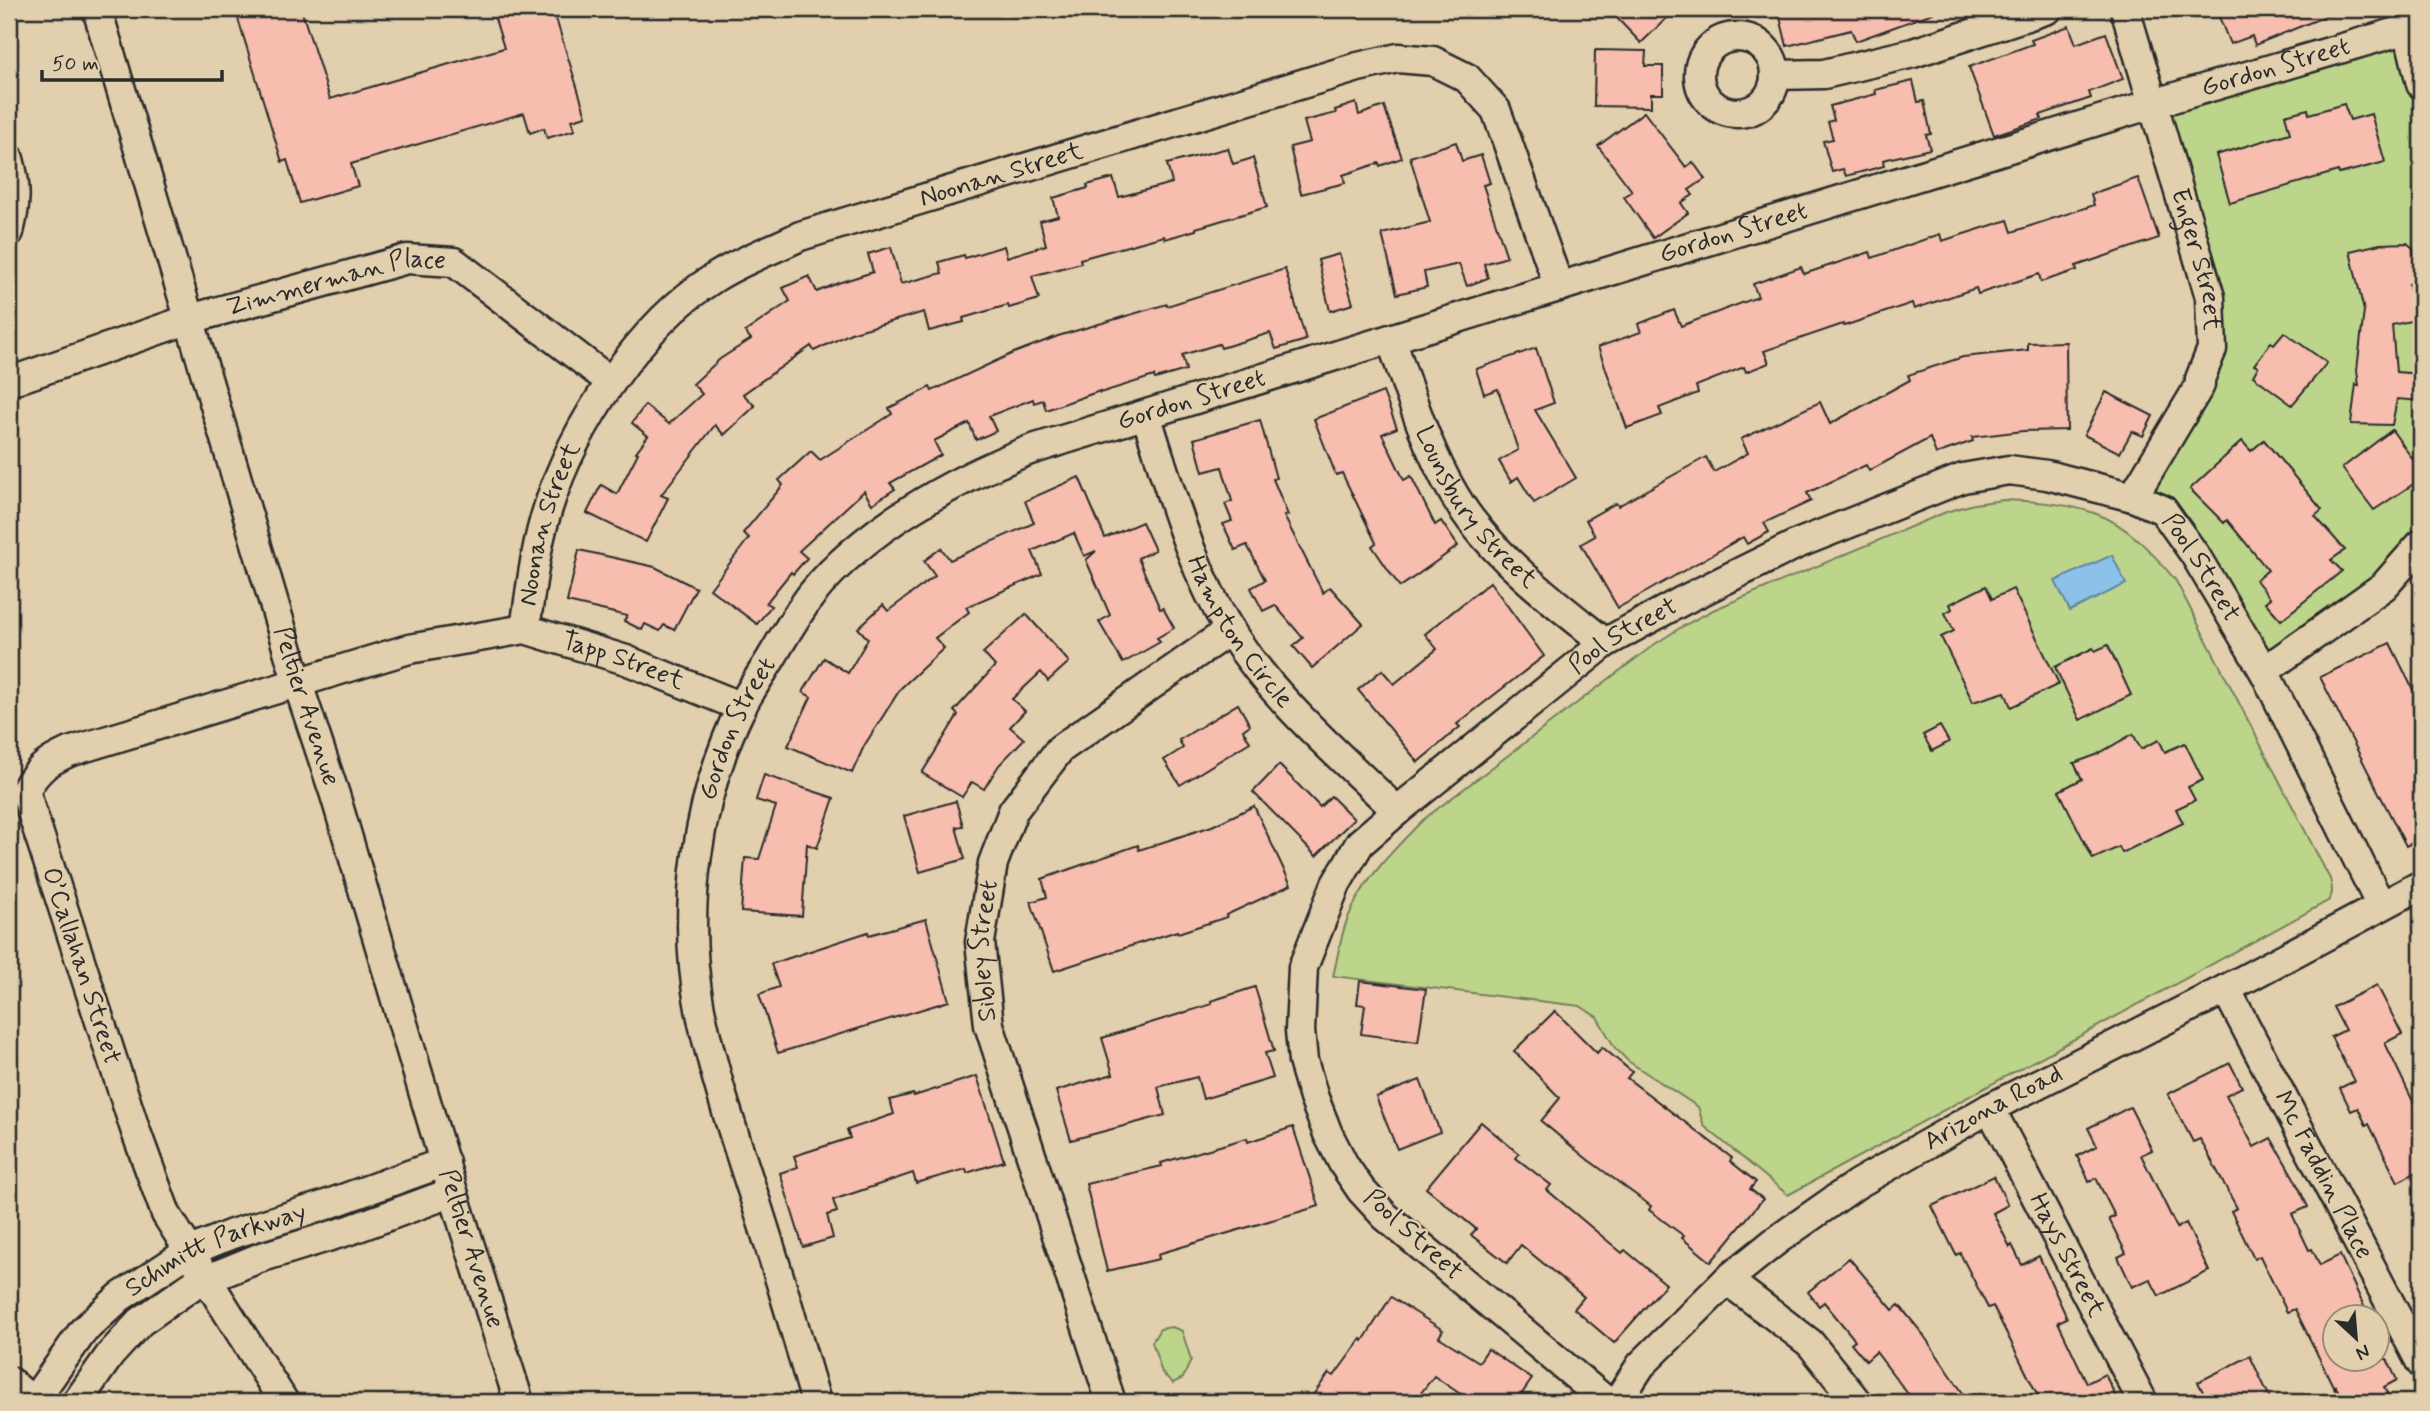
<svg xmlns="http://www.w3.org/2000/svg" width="2430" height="1411" font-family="Mynerve,sans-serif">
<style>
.green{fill:#bcd58b;stroke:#74805b;stroke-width:2}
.water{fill:#8cc1e9;stroke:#65859d;stroke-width:2}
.building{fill:#f7bdaf;stroke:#2b2b2b;stroke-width:2}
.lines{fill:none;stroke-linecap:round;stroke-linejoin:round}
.minor-casing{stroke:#2b2b2b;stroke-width:33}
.minor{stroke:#e2cfad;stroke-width:28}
.labels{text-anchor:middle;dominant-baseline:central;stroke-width:5;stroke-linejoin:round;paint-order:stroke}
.street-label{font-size:26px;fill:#2b2b2b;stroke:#e2cfad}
</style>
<rect width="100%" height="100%" fill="#e2cfad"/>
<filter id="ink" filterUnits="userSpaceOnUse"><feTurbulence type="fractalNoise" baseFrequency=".0143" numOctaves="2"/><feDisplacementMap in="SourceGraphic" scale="14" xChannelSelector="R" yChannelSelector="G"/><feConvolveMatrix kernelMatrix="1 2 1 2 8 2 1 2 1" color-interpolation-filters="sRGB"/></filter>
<g filter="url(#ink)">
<g class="green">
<polygon points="2408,29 2421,84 2421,544 2264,671 2210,581 2133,497 2212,349 2152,104"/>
<path d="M2003,500c30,1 62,3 91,13 33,11 61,42 82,68l154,298c2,9 4,15 -2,22l-540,294 -84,-69 -6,-19 -70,-46 -13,-13 -18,-31 -17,-11 -247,-30c5,-19 7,-40 15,-58 14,-37 49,-72 76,-99l231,-175 28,-18 30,-16 233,-98 28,-8z"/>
<polygon points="1172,1327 1182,1331 1191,1360 1183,1378 1173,1383 1162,1373 1152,1342 1160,1329"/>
</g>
<polygon class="water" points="2112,555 2126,584 2070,611 2055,581"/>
<g class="building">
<polygon points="235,9 301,9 330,99 504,48 492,9 553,9 586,116 572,120 575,130 547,138 544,128 530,133 524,113 351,164 358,186 300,203 287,160 282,162"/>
<polygon points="1608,9 1676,9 1641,43"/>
<polygon points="1778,9 1933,9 1933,13 1856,41 1851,30 1787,46"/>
<polygon points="2216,9 2343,9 2255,45 2252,36 2230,44"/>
<polygon points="2069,26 2076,44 2106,33 2123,79 2089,92 2091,98 2040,115 2042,119 1994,135 1969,67 2033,44 2031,40"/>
<polygon points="1595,50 1646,51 1645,66 1663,66 1663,94 1651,94 1651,107 1594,106"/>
<polygon points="1913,81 1918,102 1924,101 1931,134 1926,135 1930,149 1883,160 1884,166 1846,176 1843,169 1832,172 1823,141 1833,139 1828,122 1834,120 1830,106 1876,94 1875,90"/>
<polygon points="1356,103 1359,115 1384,106 1402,158 1380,166 1379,163 1343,175 1345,183 1301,194 1290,147 1310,142 1304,121 1336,113 1335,110"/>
<polygon points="2344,104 2350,120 2371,114 2385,162 2339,174 2338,171 2230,203 2216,155 2290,133 2285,115 2308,109 2309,114"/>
<polygon points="1644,112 1686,167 1693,162 1705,179 1689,190 1693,195 1681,203 1688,213 1653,238 1624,197 1632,191 1598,146"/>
<polygon points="1456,142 1462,161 1481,155 1490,183 1483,185 1507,257 1484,264 1488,278 1467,286 1459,264 1424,272 1427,287 1397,294 1382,234 1430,222 1410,157"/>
<polygon points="1228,148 1233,164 1253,158 1267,207 1196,228 1196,230 1165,239 1164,236 1080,259 1081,263 1032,276 1039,299 1009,308 1008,305 963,318 964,322 929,331 924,312 851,333 814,351 811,346 743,394 755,406 724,435 715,425 661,495 668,498 646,542 587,513 601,485 617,494 638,453 636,452 648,436 632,423 645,405 669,424 702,394 693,384 720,359 751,339 745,332 790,301 783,288 809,276 817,292 838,283 873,272 868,254 891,247 901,284 942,273 939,262 964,255 965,258 1004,246 1007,257 1046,245 1040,221 1058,216 1053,198 1088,188 1087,185 1113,178 1119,197 1172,183 1167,164"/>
<polygon points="2138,178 2159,238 2076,266 2077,270 2041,282 2039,274 1978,294 1976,288 1914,309 1912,303 1844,326 1843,324 1764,351 1769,363 1746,372 1744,367 1696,386 1698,393 1659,408 1662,415 1627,428 1598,347 1641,332 1638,324 1674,310 1681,326 1758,297 1753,284 1801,267 1804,274 1870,252 1872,258 1940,234 1942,241 2008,220 2012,232 2094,205 2091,194"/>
<polygon points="2407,243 2413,248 2420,281 2409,284 2415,320 2392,325 2396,372 2421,374 2421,401 2397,399 2392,425 2351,424 2356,384 2359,386 2357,370 2364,311 2350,251 2380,244"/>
<polygon points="1339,254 1353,304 1330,311 1318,260"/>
<polygon points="1285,269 1306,340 1276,349 1270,333 1221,348 1219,344 1182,355 1186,370 1155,379 1154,376 1100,393 1100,391 1046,410 1043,400 1034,403 1033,399 989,416 996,431 976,440 969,423 934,441 941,455 890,483 895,489 872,504 864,491 799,551 807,558 793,574 791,572 766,603 771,606 757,624 710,589 749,538 743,533 783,485 779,480 811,451 820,460 892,414 889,408 930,387 932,391 1011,354 1058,336 1167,304 1167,306"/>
<polygon points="2284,332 2327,363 2292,405 2253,376 2258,367 2254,365 2271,342 2274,344"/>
<polygon points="2066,342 2067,430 2023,431 1972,437 1973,441 1936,454 1930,438 1869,471 1866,465 1807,493 1811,501 1764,523 1769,532 1747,544 1743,537 1618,608 1581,544 1595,536 1586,520 1616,503 1618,506 1706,457 1714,472 1748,453 1741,439 1820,402 1830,424 1910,380 1908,375 1963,357 2028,350 2028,343"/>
<polygon points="1536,348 1554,403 1535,410 1576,478 1534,503 1518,477 1511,482 1499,461 1518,450 1498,389 1484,394 1476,369"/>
<polygon points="1383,392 1397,428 1382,434 1404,480 1411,476 1435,525 1441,521 1458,546 1400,587 1372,546 1376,543 1342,473 1336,475 1314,419"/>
<polygon points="2106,392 2153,416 2143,436 2132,431 2120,453 2084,435"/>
<polygon points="1260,420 1276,478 1273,479 1288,515 1284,516 1323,593 1330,587 1363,624 1312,668 1293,646 1303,638 1275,605 1263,611 1251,588 1265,580 1247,545 1235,550 1223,524 1232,521 1225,504 1232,501 1222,467 1203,472 1194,439"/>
<polygon points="2392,430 2421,471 2421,479 2374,510 2342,468"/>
<polygon points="2264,440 2322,510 2315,516 2345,550 2331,560 2342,571 2281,620 2265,602 2270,598 2256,580 2268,570 2227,520 2224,523 2190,489 2242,441 2251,451"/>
<polygon points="1079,477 1105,538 1142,522 1155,550 1138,558 1160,609 1163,608 1174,628 1157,638 1160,642 1123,663 1099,622 1110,615 1086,560 1096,551 1084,556 1074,533 1032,551 1042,574 966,607 969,612 935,638 944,648 901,688 864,746 852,773 788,746 811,697 803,692 824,658 848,673 868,639 858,628 883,605 888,611 935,576 924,561 941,548 950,560 1034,523 1025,501"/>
<polygon points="579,550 655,567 696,588 674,630 664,625 660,631 645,624 642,630 624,621 627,616 567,602"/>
<polygon points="1490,582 1544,656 1457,724 1460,727 1418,762 1358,690 1382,670 1394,684 1437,649 1425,634"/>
<polygon points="1986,586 1992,599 2013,589 2059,684 2011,707 2005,692 1973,702 1941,637 1954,631 1945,613 1952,609 1950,604"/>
<polygon points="1026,614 1069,662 1048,681 1041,672 1012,699 1025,711 1010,727 1024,739 999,765 984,789 972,782 962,797 922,773 958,715 954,711 995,666 983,653"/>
<polygon points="2390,643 2421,706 2421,839 2406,846 2320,677"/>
<polygon points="2108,645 2131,695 2080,720 2055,667 2093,648 2095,651"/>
<polygon points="1238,704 1250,725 1243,730 1250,742 1180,785 1164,760 1183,748 1179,740"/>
<polygon points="1940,726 1949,742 1932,751 1923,735"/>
<polygon points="2133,734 2141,749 2159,740 2165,752 2185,743 2203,780 2188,787 2195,800 2176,809 2183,823 2122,853 2119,847 2093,859 2059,791 2082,779 2074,763 2096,755"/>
<polygon points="1279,765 1320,807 1331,796 1354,819 1316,856 1253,792"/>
<polygon points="764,775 834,798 817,848 807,844 802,916 741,912 745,858 759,859 776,806 756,800"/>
<polygon points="956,801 963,826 956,827 965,859 920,872 904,816"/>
<polygon points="1254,806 1291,885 1226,915 1227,917 1178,933 1177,931 1054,971 1031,902 1047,897 1042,879 1138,845 1139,850 1212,826"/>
<polygon points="926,919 949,1001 778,1053 759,994 779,987 771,964 868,932 869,935"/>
<polygon points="1360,981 1426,989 1418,1042 1361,1034 1365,1005 1357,1004"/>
<polygon points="2377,985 2402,1034 2385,1043 2421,1118 2421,1170 2398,1182 2369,1124 2366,1125 2358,1108 2351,1111 2340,1088 2354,1081 2331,1037 2345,1030 2333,1007"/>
<polygon points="1255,987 1274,1051 1265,1053 1273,1078 1203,1099 1197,1077 1158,1087 1165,1115 1071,1140 1056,1091 1113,1074 1102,1038 1212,1004 1211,1001"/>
<polygon points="1555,1011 1597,1053 1602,1047 1632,1072 1627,1078 1732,1158 1730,1161 1756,1182 1750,1189 1763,1199 1711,1262 1682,1238 1684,1236 1649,1210 1651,1206 1587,1159 1541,1121 1560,1098 1514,1051"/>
<polygon points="2230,1063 2242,1087 2226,1095 2254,1147 2271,1138 2295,1180 2308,1207 2292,1214 2309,1250 2312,1249 2320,1265 2340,1255 2369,1317 2335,1317 2335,1359 2387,1359 2397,1380 2384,1387 2391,1402 2344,1402 2335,1385 2335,1390 2295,1309 2287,1312 2260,1256 2254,1259 2231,1211 2237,1208 2200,1139 2193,1142 2168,1094"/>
<polygon points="977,1076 1004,1161 967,1173 966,1169 916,1183 913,1173 833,1200 837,1212 827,1215 833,1238 803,1247 780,1173 798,1167 794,1156 850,1138 847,1130 894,1114 890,1100 913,1094 914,1096"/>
<polygon points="1420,1080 1440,1132 1397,1149 1376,1097"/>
<polygon points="2130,1107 2152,1150 2141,1155 2177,1228 2186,1223 2209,1271 2159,1296 2150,1279 2132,1287 2118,1257 2126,1253 2109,1219 2115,1216 2096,1178 2089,1181 2077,1156 2097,1146 2088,1128"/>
<polygon points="1481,1122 1519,1154 1516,1158 1551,1185 1547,1190 1622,1253 1625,1250 1666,1284 1614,1343 1574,1309 1584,1297 1521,1245 1507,1263 1471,1235 1476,1229 1426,1188"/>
<polygon points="1293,1127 1319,1206 1158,1254 1159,1259 1107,1271 1086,1184 1162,1166 1161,1163 1247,1138 1248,1142"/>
<polygon points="1994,1176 2008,1205 1993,1213 2010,1247 2012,1245 2022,1265 2039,1256 2067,1318 2058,1322 2087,1383 2105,1374 2116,1397 2105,1402 2041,1402 1993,1306 1988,1308 1960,1253 1956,1255 1932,1206"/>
<polygon points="1849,1258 1893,1310 1899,1305 1922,1333 1969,1402 1914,1402 1876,1352 1866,1361 1851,1343 1855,1340 1824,1302 1819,1306 1808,1292"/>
<polygon points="1391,1297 1443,1330 1439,1337 1479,1362 1488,1349 1532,1379 1516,1402 1472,1402 1434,1376 1414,1402 1308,1402 1329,1373 1334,1376 1361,1339 1363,1341"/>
<polygon points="2250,1356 2272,1402 2208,1402 2198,1382"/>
</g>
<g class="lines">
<defs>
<g id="minor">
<path id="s1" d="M97,9l201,675 37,111 118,397 66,210"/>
<path id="s2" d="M2125,9l85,288 2,52 -12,30v6l-67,112"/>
<polyline points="2408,29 2421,84"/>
<circle cx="1737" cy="75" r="38"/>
<polyline points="1775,75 1824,74 1913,53 2048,9"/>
<path d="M9,159c8,28 7,45 0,73"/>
<path id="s3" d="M1391,339c20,58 42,131 80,181 37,48 87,85 134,123"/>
<path id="s4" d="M9,382l181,-63 217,-60 47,3 157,120"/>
<path id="s5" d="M1146,415c24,73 43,150 85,217 44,69 107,122 166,179"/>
<path id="s6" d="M525,629c6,-40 10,-81 23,-121 25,-81 92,-184 166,-230 26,-17 58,-28 86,-42l558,-169 40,-9 35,3 34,17 29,32 63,177"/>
<polyline points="2264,671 2384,586 2421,544"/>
<path id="s7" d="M2226,989l195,374"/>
<path id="s8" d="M1990,1108l153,294"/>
<polyline points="1727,1280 1810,1343 1857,1402"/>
<polyline points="9,1381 33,1402"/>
<path id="s9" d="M33,1402l50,-71 37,-34 68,-45 44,-18 91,-28 122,-44"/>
<polyline points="77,1402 110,1355 140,1322 193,1285 259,1258 350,1230 453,1192"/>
<path id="s10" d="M284,1402l-118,-188 -31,-85 -110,-338c12,-22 22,-29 44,-39l340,-103 116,-20 101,31 116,47"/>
<path id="s11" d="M816,1402c-20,-70 -41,-140 -63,-209 -20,-61 -40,-121 -53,-184 -19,-99 -3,-210 41,-301 8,-16 19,-32 29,-48 13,-22 26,-45 42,-66 52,-65 142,-114 218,-144l1122,-346 269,-79"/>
<path id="s12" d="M1111,1402l-122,-377 -9,-83 13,-79 20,-52 47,-62 170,-119"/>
<path id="s13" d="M1607,1402l-222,-186 -24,-26 -17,-25 -16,-31 -14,-36 -11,-37 -3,-30 3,-64 33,-83 24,-41 37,-32 208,-168 77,-42 115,-57 166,-66 46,-8 38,5 86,22 30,13 32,45 69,116 116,233"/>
<path id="s14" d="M1617,1402l24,-37 86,-85 50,-40 80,-56 133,-76 236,-119 195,-104"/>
</g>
</defs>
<use href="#minor" class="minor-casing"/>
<use href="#minor" class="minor"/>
</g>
</g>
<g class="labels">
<g class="street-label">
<text stroke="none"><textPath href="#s11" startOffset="2420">Gordon Street</textPath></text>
<text stroke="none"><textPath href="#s6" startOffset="718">Noonan Street</textPath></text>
<text stroke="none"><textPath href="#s11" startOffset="1853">Gordon Street</textPath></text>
<text stroke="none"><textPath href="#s2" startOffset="261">Enger Street</textPath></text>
<text stroke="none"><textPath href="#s4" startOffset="343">Zimmerman Place</textPath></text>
<text stroke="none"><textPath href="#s11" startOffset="1286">Gordon Street</textPath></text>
<text stroke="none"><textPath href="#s3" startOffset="191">Lounsbury Street</textPath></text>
<text stroke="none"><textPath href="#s6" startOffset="108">Noonan Street</textPath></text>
<text stroke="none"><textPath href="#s13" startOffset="1685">Pool Street</textPath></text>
<text stroke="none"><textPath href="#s5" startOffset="238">Hampton Circle</textPath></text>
<text stroke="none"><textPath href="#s13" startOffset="1034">Pool Street</textPath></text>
<text stroke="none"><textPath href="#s10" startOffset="1304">Tapp Street</textPath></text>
<text stroke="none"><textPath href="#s1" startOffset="728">Peltier Avenue</textPath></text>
<text stroke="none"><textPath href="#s11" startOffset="698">Gordon Street</textPath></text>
<text stroke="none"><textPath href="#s12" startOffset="471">Sibley Street</textPath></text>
<text transform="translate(81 966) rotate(72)">O’Callahan Street</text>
<text stroke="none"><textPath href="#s14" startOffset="483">Arizona Road</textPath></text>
<text stroke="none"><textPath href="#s7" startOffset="210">Mc Faddin Place</textPath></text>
<text transform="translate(1413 1235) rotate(42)">Pool Street</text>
<text stroke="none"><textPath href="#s1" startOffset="1295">Peltier Avenue</textPath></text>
<text stroke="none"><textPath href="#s9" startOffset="245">Schmitt Parkway</textPath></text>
<text stroke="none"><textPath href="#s8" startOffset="166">Hays Street</textPath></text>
</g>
</g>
<rect width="2430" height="1411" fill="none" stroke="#e2cfad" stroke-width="35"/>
<rect x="18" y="18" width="2395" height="1376" fill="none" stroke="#2b2b2b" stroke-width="2.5" filter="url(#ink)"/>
<g transform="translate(2356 1338) rotate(154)"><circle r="33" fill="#e2cfad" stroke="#998d79" stroke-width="2"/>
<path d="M0-5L12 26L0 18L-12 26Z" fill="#2b2b2b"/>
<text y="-10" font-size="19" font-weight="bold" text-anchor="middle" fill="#2b2b2b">N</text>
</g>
<path d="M42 70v10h180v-10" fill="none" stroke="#2b2b2b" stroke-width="3.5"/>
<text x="52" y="70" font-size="21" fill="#2b2b2b" stroke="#e2cfad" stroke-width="5" paint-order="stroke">50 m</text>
</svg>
